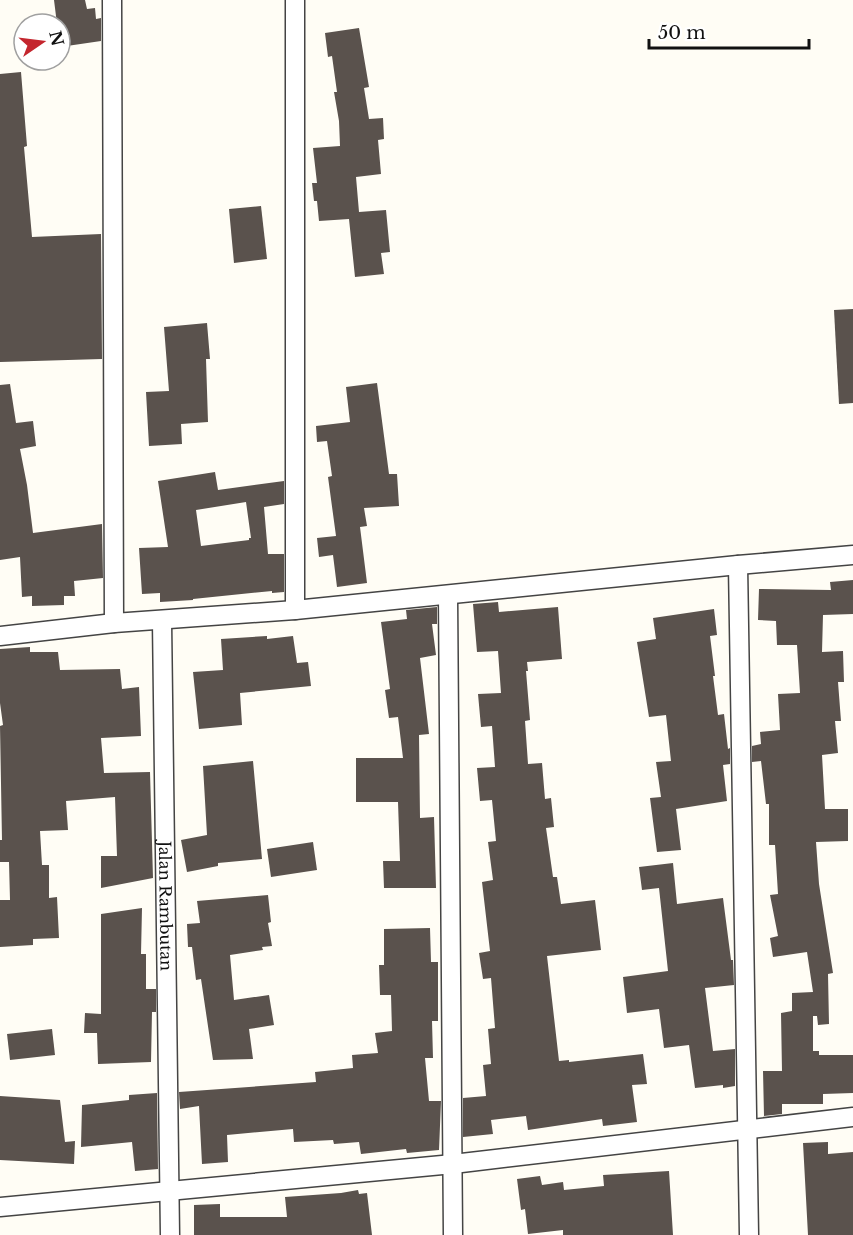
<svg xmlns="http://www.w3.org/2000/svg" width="853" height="1235" font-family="'Libre Baskerville',serif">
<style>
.building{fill:#5a524d;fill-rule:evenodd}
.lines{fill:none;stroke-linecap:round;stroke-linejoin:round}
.street-casing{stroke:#444;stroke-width:21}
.street{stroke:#fff;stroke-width:18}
.labels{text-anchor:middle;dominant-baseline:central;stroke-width:6;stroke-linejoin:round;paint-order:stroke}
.street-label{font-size:16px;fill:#111;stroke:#fff}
</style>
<rect width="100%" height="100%" fill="#fffdf5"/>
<g class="building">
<polygon points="54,0 85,0 87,9 95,8 96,19 101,18 101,41 60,47 60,24 57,24"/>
<polygon points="359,28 369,87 364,88 369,119 383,118 384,139 378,140 381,174 356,177 359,212 386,210 390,252 381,253 384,274 355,277 349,219 319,221 317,201 314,201 312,183 317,183 313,148 340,146 339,121 334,92 337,92 332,56 328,57 325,33"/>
<polygon points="21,72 27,146 24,147 32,237 101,234 102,359 0,362 0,74"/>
<polygon points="261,206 267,259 234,263 229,209"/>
<polygon points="853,309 853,403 839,404 834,310"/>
<polygon points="207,323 210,359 206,359 208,422 181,424 182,444 149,446 146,392 169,391 164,327"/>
<polygon points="377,383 389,474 397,474 399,506 364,508 367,526 360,527 367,583 337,587 333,555 319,557 317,538 336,536 328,477 332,476 327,441 317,442 316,426 350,422 346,387"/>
<polygon points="10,384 16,423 33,421 36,446 20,449 27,485 33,533 102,524 103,578 74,581 75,596 64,596 64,605 32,606 32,596 22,597 20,557 0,560 0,385"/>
<path d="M215,472l3,18 66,-9v23l-20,3 4,47h16v38l-12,1v-2l-79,8v1l-33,2v-9l-18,1 -3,-46 29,-1 -10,-66zM246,502l5,36h-2v2l-48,6 -5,-36z"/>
<polygon points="853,580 853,614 823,615 822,652 843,651 844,682 838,682 841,721 835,721 838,753 822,755 825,809 848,809 848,841 816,842 819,884 833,973 828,974 829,1024 818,1025 817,1016 813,1016 813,1051 819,1051 819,1055 853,1055 853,1093 823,1094 823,1104 782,1104 782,1114 764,1116 763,1071 782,1071 781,1013 792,1011 792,993 813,992 807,952 773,957 770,938 778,936 770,895 778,894 775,845 769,845 769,804 766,804 761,761 752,762 752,746 761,744 760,732 780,730 778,694 800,693 797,645 777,645 776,621 758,620 759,589 831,590 830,582"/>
<polygon points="498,602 499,612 558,607 562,659 527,662 528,671 526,671 530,720 525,721 528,764 542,763 545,799 551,798 554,827 546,828 553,877 557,877 561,904 595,900 601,950 547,956 559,1061 569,1060 569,1062 643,1054 647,1084 632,1085 637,1122 603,1126 602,1119 528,1130 526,1116 491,1120 493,1134 463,1137 463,1098 486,1096 483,1065 491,1064 488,1029 495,1028 491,978 483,979 479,953 490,951 482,882 493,880 488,842 496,841 492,800 480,801 477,768 495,767 492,726 481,727 478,694 501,693 498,651 477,652 473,604"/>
<polygon points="437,607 437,624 432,624 436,655 420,658 429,734 419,735 420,818 434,817 436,888 384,888 383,861 400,861 398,802 356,802 356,758 403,758 398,717 389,718 385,690 390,689 381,622 407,619 406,610"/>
<polygon points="714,609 717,635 710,636 715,676 713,676 718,715 724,714 728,749 730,748 730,764 723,765 727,801 676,809 681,850 657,852 650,798 661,797 656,762 671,761 666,715 649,717 637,642 656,639 653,618"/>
<polygon points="267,636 267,639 293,636 297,663 308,662 311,686 240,693 242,725 199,729 193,672 223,670 221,639"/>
<polygon points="30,647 30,652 58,652 60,670 120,669 122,689 139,687 141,736 101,738 104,773 150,772 153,878 101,888 101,856 117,856 115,797 66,801 68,830 40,831 42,865 49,865 49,898 57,897 59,938 33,939 33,945 0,947 0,900 10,900 9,862 0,862 0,840 2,840 0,726 3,725 0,703 0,649"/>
<polygon points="253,761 262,859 218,863 218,866 187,872 181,840 207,835 203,766"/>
<polygon points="313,842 317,870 271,877 267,849"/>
<polygon points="673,863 677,904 723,898 731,960 733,960 734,985 705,988 713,1051 735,1049 735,1086 723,1088 723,1085 695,1088 689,1045 664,1048 659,1009 627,1013 623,977 668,971 659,888 642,890 639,867"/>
<polygon points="268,895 271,922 268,923 272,946 262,947 263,950 230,955 234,1000 269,995 274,1025 249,1029 253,1059 213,1060 201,979 196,980 192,947 188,947 187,924 200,923 197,901"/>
<polygon points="142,908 141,954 146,954 146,989 156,989 156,1012 152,1012 151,1062 98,1064 97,1033 84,1033 85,1013 101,1014 101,914"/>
<polygon points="430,928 431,962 438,962 438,1021 432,1021 433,1058 425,1058 429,1101 441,1101 439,1150 407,1153 406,1149 361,1154 359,1142 334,1144 333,1140 294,1142 293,1129 227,1135 228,1162 202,1164 199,1106 180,1109 179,1092 316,1082 315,1072 353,1068 352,1055 378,1053 375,1033 392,1031 391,995 380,995 379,965 384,965 384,929"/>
<polygon points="52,1029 55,1055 10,1060 7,1034"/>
<polygon points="157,1093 158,1169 135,1171 132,1142 81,1147 82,1105 129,1100 129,1095"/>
<polygon points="0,1096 60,1100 65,1142 75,1141 74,1164 0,1160"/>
<polygon points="828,1142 828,1154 853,1152 853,1235 808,1235 803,1143"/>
<polygon points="669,1171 673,1235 563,1235 563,1230 528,1234 525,1209 521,1210 517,1179 540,1176 542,1185 563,1182 564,1190 604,1186 603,1175"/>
<polygon points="358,1190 359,1194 367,1193 372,1235 194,1235 194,1205 220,1204 220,1217 287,1217 285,1197 341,1193"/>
</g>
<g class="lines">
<defs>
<g id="street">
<polyline points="112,0 114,623"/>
<polyline points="738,565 749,1235"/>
<polyline points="448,595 453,1235"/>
<polyline points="295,610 295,0"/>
<path id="s1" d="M162,621l8,614"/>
<polyline points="0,636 114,623 295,610 738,565 853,555"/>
<polyline points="0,1207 453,1164 853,1117"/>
</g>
</defs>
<use href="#street" class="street-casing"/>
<use href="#street" class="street"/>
</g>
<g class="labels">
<g class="street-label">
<text stroke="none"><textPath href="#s1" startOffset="285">Jalan Rambutan</textPath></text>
</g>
</g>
<g transform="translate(42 42) rotate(76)"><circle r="28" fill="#ffffff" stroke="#a0a0a0" stroke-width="1.5"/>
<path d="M0-4.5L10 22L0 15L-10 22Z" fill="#c4262e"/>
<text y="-9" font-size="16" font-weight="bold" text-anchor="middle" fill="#111111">N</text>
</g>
<path d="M649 39v9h160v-9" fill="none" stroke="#111111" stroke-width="3"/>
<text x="658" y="39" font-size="18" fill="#111111" stroke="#ffffff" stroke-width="4.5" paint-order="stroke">50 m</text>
</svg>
